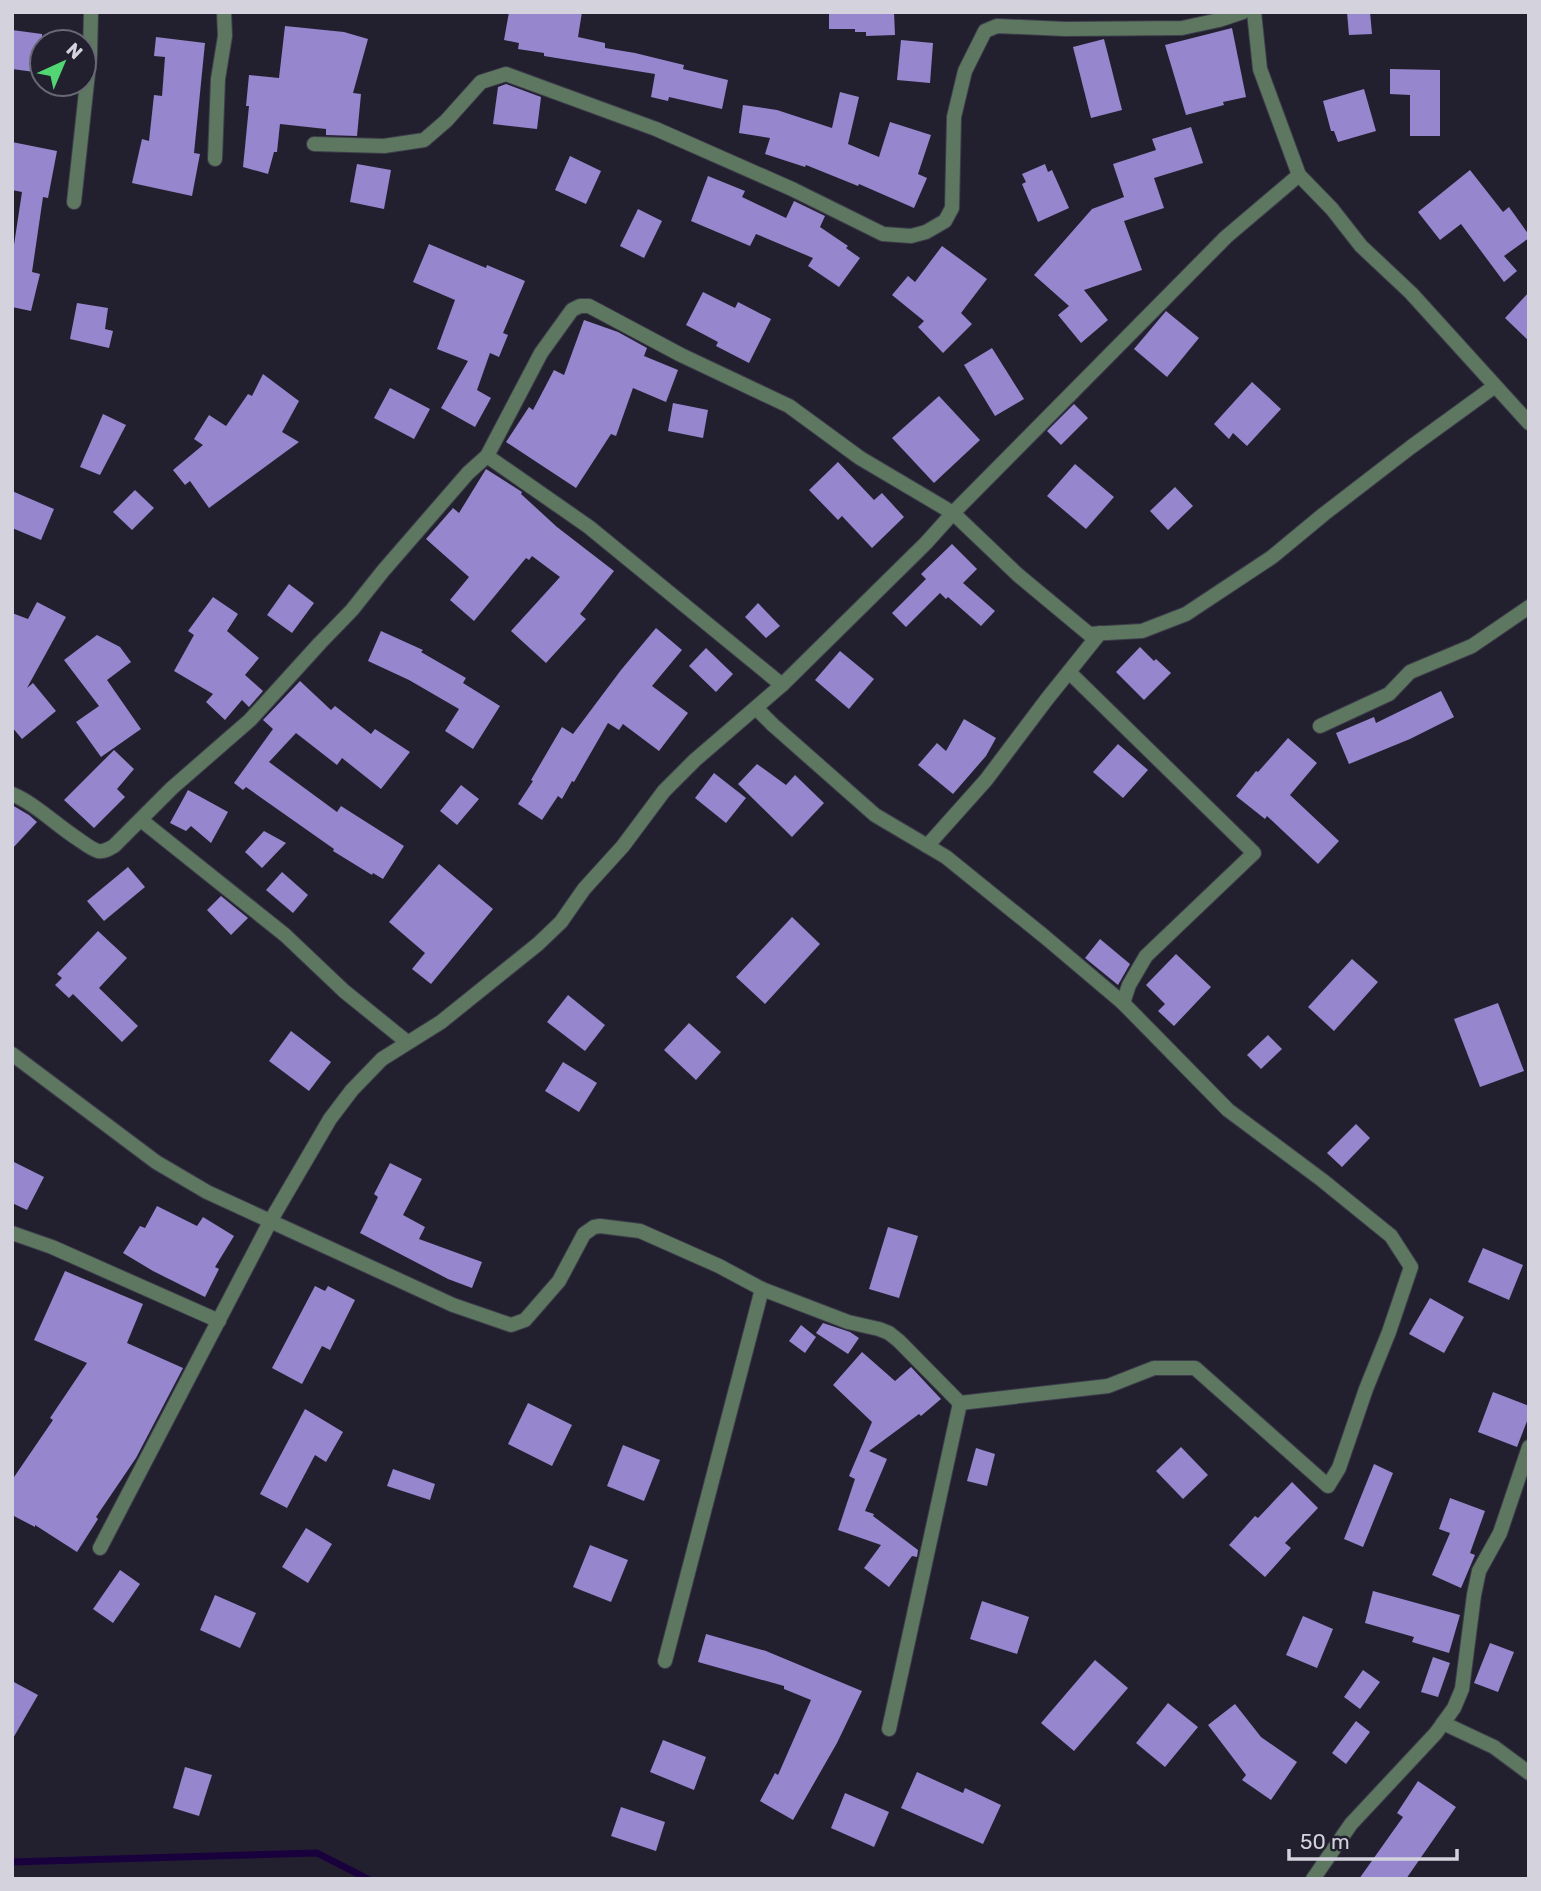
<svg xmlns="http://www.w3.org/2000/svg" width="1541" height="1891" font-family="Rubik,sans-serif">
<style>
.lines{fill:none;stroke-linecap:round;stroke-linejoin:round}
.stream{stroke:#19013d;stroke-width:7}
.building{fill:#9586cd}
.minor-casing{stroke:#3e3d4b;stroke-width:16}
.minor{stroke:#5d7760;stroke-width:14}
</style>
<rect width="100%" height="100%" fill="#22202f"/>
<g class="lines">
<polyline class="stream" points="12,1862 317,1853 368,1879"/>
</g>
<g class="building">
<polygon points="509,12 582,12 578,37 605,43 605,48 635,53 684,65 683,69 728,80 722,109 669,97 668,101 651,97 655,74 544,56 544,53 518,49 519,43 504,40"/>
<polygon points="829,12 894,12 895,35 866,36 866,32 855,32 855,29 829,29"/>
<polygon points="1347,12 1370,12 1372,34 1349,35"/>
<polygon points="285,26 344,32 368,39 353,93 361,94 357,136 326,135 326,129 280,124 277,152 274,152 268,174 243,167 249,106 246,106 249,75 279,78"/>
<polygon points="1232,28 1246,97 1223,102 1224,105 1186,115 1165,45"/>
<polygon points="12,30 42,34 42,73 12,69"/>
<polygon points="156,37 205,43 194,153 200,154 192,196 132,183 142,139 149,141 154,95 162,96 165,57 154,56"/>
<polygon points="1104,39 1122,110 1091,118 1073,47"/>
<polygon points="901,40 933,43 930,83 897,80"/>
<polygon points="1390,69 1440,70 1440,136 1410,136 1410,95 1390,94"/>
<polygon points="506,84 541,97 537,129 493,124 498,87"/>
<polygon points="1364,89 1376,131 1338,142 1334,131 1331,131 1323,101"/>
<polygon points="840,92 859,97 848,144 879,157 890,122 931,135 918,174 927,178 914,208 859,184 858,186 806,165 805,167 765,154 770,138 739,133 743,105 777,110 832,128"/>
<polygon points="1191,127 1203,163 1154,178 1164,208 1124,221 1142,270 1084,290 1108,320 1081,343 1058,315 1069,306 1034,275 1092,209 1124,197 1113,164 1156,150 1152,139"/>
<polygon points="12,142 57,151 48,198 43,197 32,272 40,274 31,311 12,307 12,258 22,192 12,190"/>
<polygon points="570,156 601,171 586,204 555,190"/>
<polygon points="357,164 391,170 384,209 350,202"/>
<polygon points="1045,164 1048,172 1052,170 1069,208 1038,222 1022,184 1026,182 1022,174"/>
<polygon points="1470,170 1503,212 1509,207 1529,235 1529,238 1504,256 1517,271 1504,282 1461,224 1440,240 1418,212"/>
<polygon points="708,176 745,191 742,197 786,218 794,201 825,216 820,227 848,246 846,248 860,258 839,287 808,266 813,258 756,234 750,246 691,221"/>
<polygon points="638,209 662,221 644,258 620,246"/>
<polygon points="429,244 486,268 487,265 525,281 503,333 508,335 499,357 490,353 477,390 491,398 475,427 441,408 468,361 437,349 455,300 413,282"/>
<polygon points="942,246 987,279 961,313 972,324 943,353 918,327 924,321 892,295 908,276 915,282"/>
<polygon points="703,292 735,308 738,302 771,319 749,363 716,346 718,342 686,325"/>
<polygon points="1529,292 1529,341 1505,318"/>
<polygon points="77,303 108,308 105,329 113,331 109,348 70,339"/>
<polygon points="1166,311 1199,338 1167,377 1134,349"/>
<polygon points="584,320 618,332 647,348 644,356 678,370 666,402 633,388 616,436 611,434 576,488 506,442 529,407 533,410 554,370 564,375"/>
<polygon points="992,348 1024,399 995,416 964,365"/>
<polygon points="263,374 299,401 282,432 299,442 209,508 190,481 185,485 173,470 203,445 194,439 209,415 226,426 248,394 252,396"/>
<polygon points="1252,382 1281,409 1247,446 1233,433 1229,439 1214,424"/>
<polygon points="390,388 430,409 414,439 374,418"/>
<polygon points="939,396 980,440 934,483 892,438"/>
<polygon points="673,403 708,410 703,438 668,431"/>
<polygon points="1074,404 1088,418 1061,445 1047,431"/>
<polygon points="103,414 126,425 100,475 80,467"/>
<polygon points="838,462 874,500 882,493 904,517 872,548 842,516 838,520 809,490"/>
<polygon points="1075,464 1114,497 1086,529 1047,496"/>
<polygon points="486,469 522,492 521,494 557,527 614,571 580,614 586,619 546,663 511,631 560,577 532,556 529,560 526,558 474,621 450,600 469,577 426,539 453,508 459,513"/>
<polygon points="1175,487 1193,506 1168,530 1150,511"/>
<polygon points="135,490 154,508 132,530 113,512"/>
<polygon points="12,491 54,509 41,540 12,528"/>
<polygon points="952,544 977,569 963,583 995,611 981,626 948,597 946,599 940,593 906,627 892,613 926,579 921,574"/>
<polygon points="289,584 314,603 292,633 267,615"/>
<polygon points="213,597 238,614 227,631 259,658 245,675 263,691 249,707 242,700 225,720 206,702 213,694 174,671 194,635 188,631"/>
<polygon points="37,602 66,617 27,688 33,683 56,711 22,739 12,727 12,613 28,619"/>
<polygon points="758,603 780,626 766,638 745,617"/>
<polygon points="656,628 682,650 652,686 688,713 659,751 623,724 619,730 608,723 574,782 572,781 562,799 558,796 542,820 518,804 533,781 531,780 562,727 573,734 621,670"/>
<polygon points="381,631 423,650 421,652 466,678 463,683 500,706 473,749 445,731 459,709 409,680 368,661"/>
<polygon points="97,635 120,647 131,662 107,680 141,729 101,757 76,722 99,706 64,660"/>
<polygon points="1140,647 1154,661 1156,659 1171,673 1144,700 1116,672"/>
<polygon points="706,648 733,674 716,692 689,666"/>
<polygon points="840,651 874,679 849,709 815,680"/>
<polygon points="300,681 331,710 335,706 371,734 375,729 410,752 381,789 342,758 337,765 296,733 269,762 337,812 341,806 404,846 383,879 373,873 372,875 333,851 334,849 246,787 243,790 234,783 273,729 263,720"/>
<polygon points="1441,691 1454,717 1410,739 1349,764 1336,733 1374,717 1376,723"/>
<polygon points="964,719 996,738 986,756 953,794 918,765 937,743 946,751"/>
<polygon points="1288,738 1317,763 1290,795 1339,841 1318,864 1267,816 1265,819 1236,796 1256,771 1258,772"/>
<polygon points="1118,744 1148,770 1123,798 1093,772"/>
<polygon points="114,750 134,769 117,789 125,797 94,828 64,800"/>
<polygon points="757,764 786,785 795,775 824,803 792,837 738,784"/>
<polygon points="714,773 746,798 726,823 695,798"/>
<polygon points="461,785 479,799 457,825 440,811"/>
<polygon points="188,790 228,812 211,843 191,826 186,831 170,823"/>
<polygon points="12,805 29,815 37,822 12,849"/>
<polygon points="264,831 286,843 262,868 245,852"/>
<polygon points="439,864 493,909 431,984 412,969 425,953 389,922"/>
<polygon points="128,867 145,887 104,921 87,901"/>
<polygon points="282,872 308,895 293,913 266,890"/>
<polygon points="221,896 248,918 231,935 207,910"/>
<polygon points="792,917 820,944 765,1004 736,977"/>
<polygon points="98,931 127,958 99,988 138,1026 122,1042 73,994 69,998 55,985 62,978 57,974"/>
<polygon points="1100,939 1130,964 1118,985 1085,958"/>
<polygon points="1176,954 1211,987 1174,1026 1158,1011 1165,1004 1146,985"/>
<polygon points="1352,959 1378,982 1334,1031 1308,1007"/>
<polygon points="568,995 605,1025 585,1051 547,1022"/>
<polygon points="1498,1003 1524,1071 1480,1087 1454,1019"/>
<polygon points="689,1023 721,1052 696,1080 664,1050"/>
<polygon points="291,1031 331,1062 309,1091 269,1061"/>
<polygon points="1268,1035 1282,1049 1261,1069 1247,1055"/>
<polygon points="563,1062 597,1083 579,1112 545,1091"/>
<polygon points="1356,1124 1370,1138 1342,1167 1327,1153"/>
<polygon points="12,1161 44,1177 27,1210 12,1203"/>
<polygon points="390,1163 422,1179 403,1215 425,1227 419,1239 482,1262 472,1288 448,1279 360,1233 378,1197 374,1194"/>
<polygon points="157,1206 197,1226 203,1217 234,1236 215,1267 219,1269 205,1297 153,1271 123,1253 140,1226 145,1228"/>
<polygon points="888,1227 918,1236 899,1298 869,1289"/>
<polygon points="1483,1248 1523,1265 1509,1300 1468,1282"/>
<polygon points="65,1271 143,1304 127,1343 183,1368 136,1458 96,1517 98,1519 77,1552 35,1525 35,1527 12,1515 12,1480 53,1420 50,1418 87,1363 34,1340"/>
<polygon points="315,1286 325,1291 328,1286 355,1300 330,1350 322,1346 302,1384 272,1368"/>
<polygon points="1430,1298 1464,1317 1444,1353 1409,1334"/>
<polygon points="823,1323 850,1332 859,1338 848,1354 816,1333"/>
<polygon points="801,1325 816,1337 805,1353 789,1341"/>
<polygon points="862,1352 895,1381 911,1367 941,1399 921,1416 919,1414 869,1451 887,1459 865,1511 874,1514 873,1516 918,1550 917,1557 912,1556 889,1587 864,1568 881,1545 838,1530 855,1479 849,1476 872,1422 833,1385"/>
<polygon points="1493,1392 1529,1406 1529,1416 1517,1447 1478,1432"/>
<polygon points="528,1403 572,1425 552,1466 508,1444"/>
<polygon points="305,1409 343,1432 326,1462 315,1455 287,1508 260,1494"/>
<polygon points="623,1445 660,1460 644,1501 607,1486"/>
<polygon points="1181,1447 1208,1475 1183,1499 1156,1471"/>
<polygon points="976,1448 995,1454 987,1486 967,1481"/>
<polygon points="1374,1464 1393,1473 1363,1547 1344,1539"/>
<polygon points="393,1469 435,1484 430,1500 387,1486"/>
<polygon points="1292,1482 1318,1508 1285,1543 1291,1548 1265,1577 1229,1545 1255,1516 1258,1518"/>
<polygon points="1450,1498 1485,1511 1470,1553 1475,1555 1461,1588 1432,1575 1450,1533 1439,1529"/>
<polygon points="306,1528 332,1544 308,1583 282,1567"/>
<polygon points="590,1545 628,1560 611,1602 573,1587"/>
<polygon points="120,1570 140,1584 113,1623 93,1609"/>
<polygon points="1373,1591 1460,1615 1449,1653 1412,1642 1414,1637 1365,1623"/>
<polygon points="215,1595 256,1613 240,1648 200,1630"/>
<polygon points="982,1601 1029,1617 1017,1654 970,1639"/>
<polygon points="1303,1616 1333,1629 1317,1668 1286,1655"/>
<polygon points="706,1634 766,1651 862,1691 837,1743 793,1820 760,1801 775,1773 778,1775 811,1700 784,1689 784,1686 698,1662"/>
<polygon points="1490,1643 1514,1652 1498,1692 1474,1683"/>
<polygon points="1433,1657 1450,1663 1438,1697 1421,1692"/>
<polygon points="1095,1660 1128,1688 1074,1751 1041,1723"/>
<polygon points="1363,1670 1380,1682 1360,1709 1344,1697"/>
<polygon points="12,1681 38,1695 12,1740"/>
<polygon points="1168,1703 1198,1727 1165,1767 1136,1743"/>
<polygon points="1235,1704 1261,1737 1297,1762 1271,1800 1242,1780 1246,1775 1208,1725"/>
<polygon points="1356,1721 1370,1732 1346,1764 1332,1753"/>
<polygon points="663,1740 706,1757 694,1790 650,1772"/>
<polygon points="185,1767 212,1775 199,1816 173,1808"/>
<polygon points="917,1772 963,1793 965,1788 1001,1805 983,1844 901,1808"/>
<polygon points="1418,1781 1456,1807 1406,1879 1359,1879 1403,1817 1397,1813"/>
<polygon points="845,1793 889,1812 874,1847 831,1828"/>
<polygon points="621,1807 665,1822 656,1851 611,1836"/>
</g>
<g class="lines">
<defs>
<g id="minor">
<polyline points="1254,12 1260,69 1299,175 1332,209 1361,246 1411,293 1529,423"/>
<polyline points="314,144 384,146 424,140 446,121 481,82 506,74 656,129 792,189 883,234 911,236 926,232 945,221 952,208 954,117 965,71 985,31 997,26 1065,29 1182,28 1219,20 1243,12"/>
<polyline points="215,159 218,79 225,36 224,12"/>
<polyline points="74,202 90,55 91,12"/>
<polyline points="487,456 589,527 782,685"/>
<polyline points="756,708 773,725 875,815 946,857 1045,937 1123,1003"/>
<polyline points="1320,726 1389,694 1410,672 1472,646 1529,607"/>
<path d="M12,794c24,10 44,31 66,45 6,4 13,10 20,12 6,1 11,-2 16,-5l58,-58 78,-68 70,-77 32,-33 31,-39 85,-98 19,-17 54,-103 31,-43 8,-4h9l92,49 108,51 71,52 93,55 65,62 71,59 53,-3 44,-17 86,-57 52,-43 87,-67 84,-61"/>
<polyline points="141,820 285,935 344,991 407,1042"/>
<polyline points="927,846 986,780 1047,699 1100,633"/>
<polyline points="12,1054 156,1162 207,1192 453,1305 511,1325 525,1320 559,1281 584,1234 594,1227 600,1226 640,1231 719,1266 762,1289 848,1322 879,1329 889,1333 899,1341 960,1403 1108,1386 1154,1368 1195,1368 1328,1486 1339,1468 1366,1389 1389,1332 1411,1267 1391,1236 1322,1180 1228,1110 1123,1003 1129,985 1146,956 1254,853 1069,672"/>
<polyline points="12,1233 52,1247 219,1321"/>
<polyline points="100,1548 271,1220 330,1119 352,1090 382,1059 441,1022 538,944 561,922 584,889 623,846 664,791 695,760 782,685 926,543 953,513 1226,237 1299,175"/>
<polyline points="665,1661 762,1289"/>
<polyline points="1443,1723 1494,1747 1529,1773"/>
<polyline points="889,1729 960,1403"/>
<polyline points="1313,1879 1351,1824 1436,1733 1454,1708 1462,1689 1474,1595 1479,1571 1500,1533 1529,1447"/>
</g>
</defs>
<use href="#minor" class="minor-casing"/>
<use href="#minor" class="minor"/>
</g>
<rect width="1541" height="1891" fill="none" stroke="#d4d3dd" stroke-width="28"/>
<g transform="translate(63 63) rotate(44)"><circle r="33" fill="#22202f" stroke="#696875" stroke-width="2"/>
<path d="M0-5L12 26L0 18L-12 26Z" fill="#52d673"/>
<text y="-10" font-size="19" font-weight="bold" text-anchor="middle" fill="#d4d3dd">N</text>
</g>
<path d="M1289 1849v10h168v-10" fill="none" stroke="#d4d3dd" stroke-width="3.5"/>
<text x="1300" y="1849" font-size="21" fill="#d4d3dd" stroke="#22202f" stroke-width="5" paint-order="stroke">50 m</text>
</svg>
